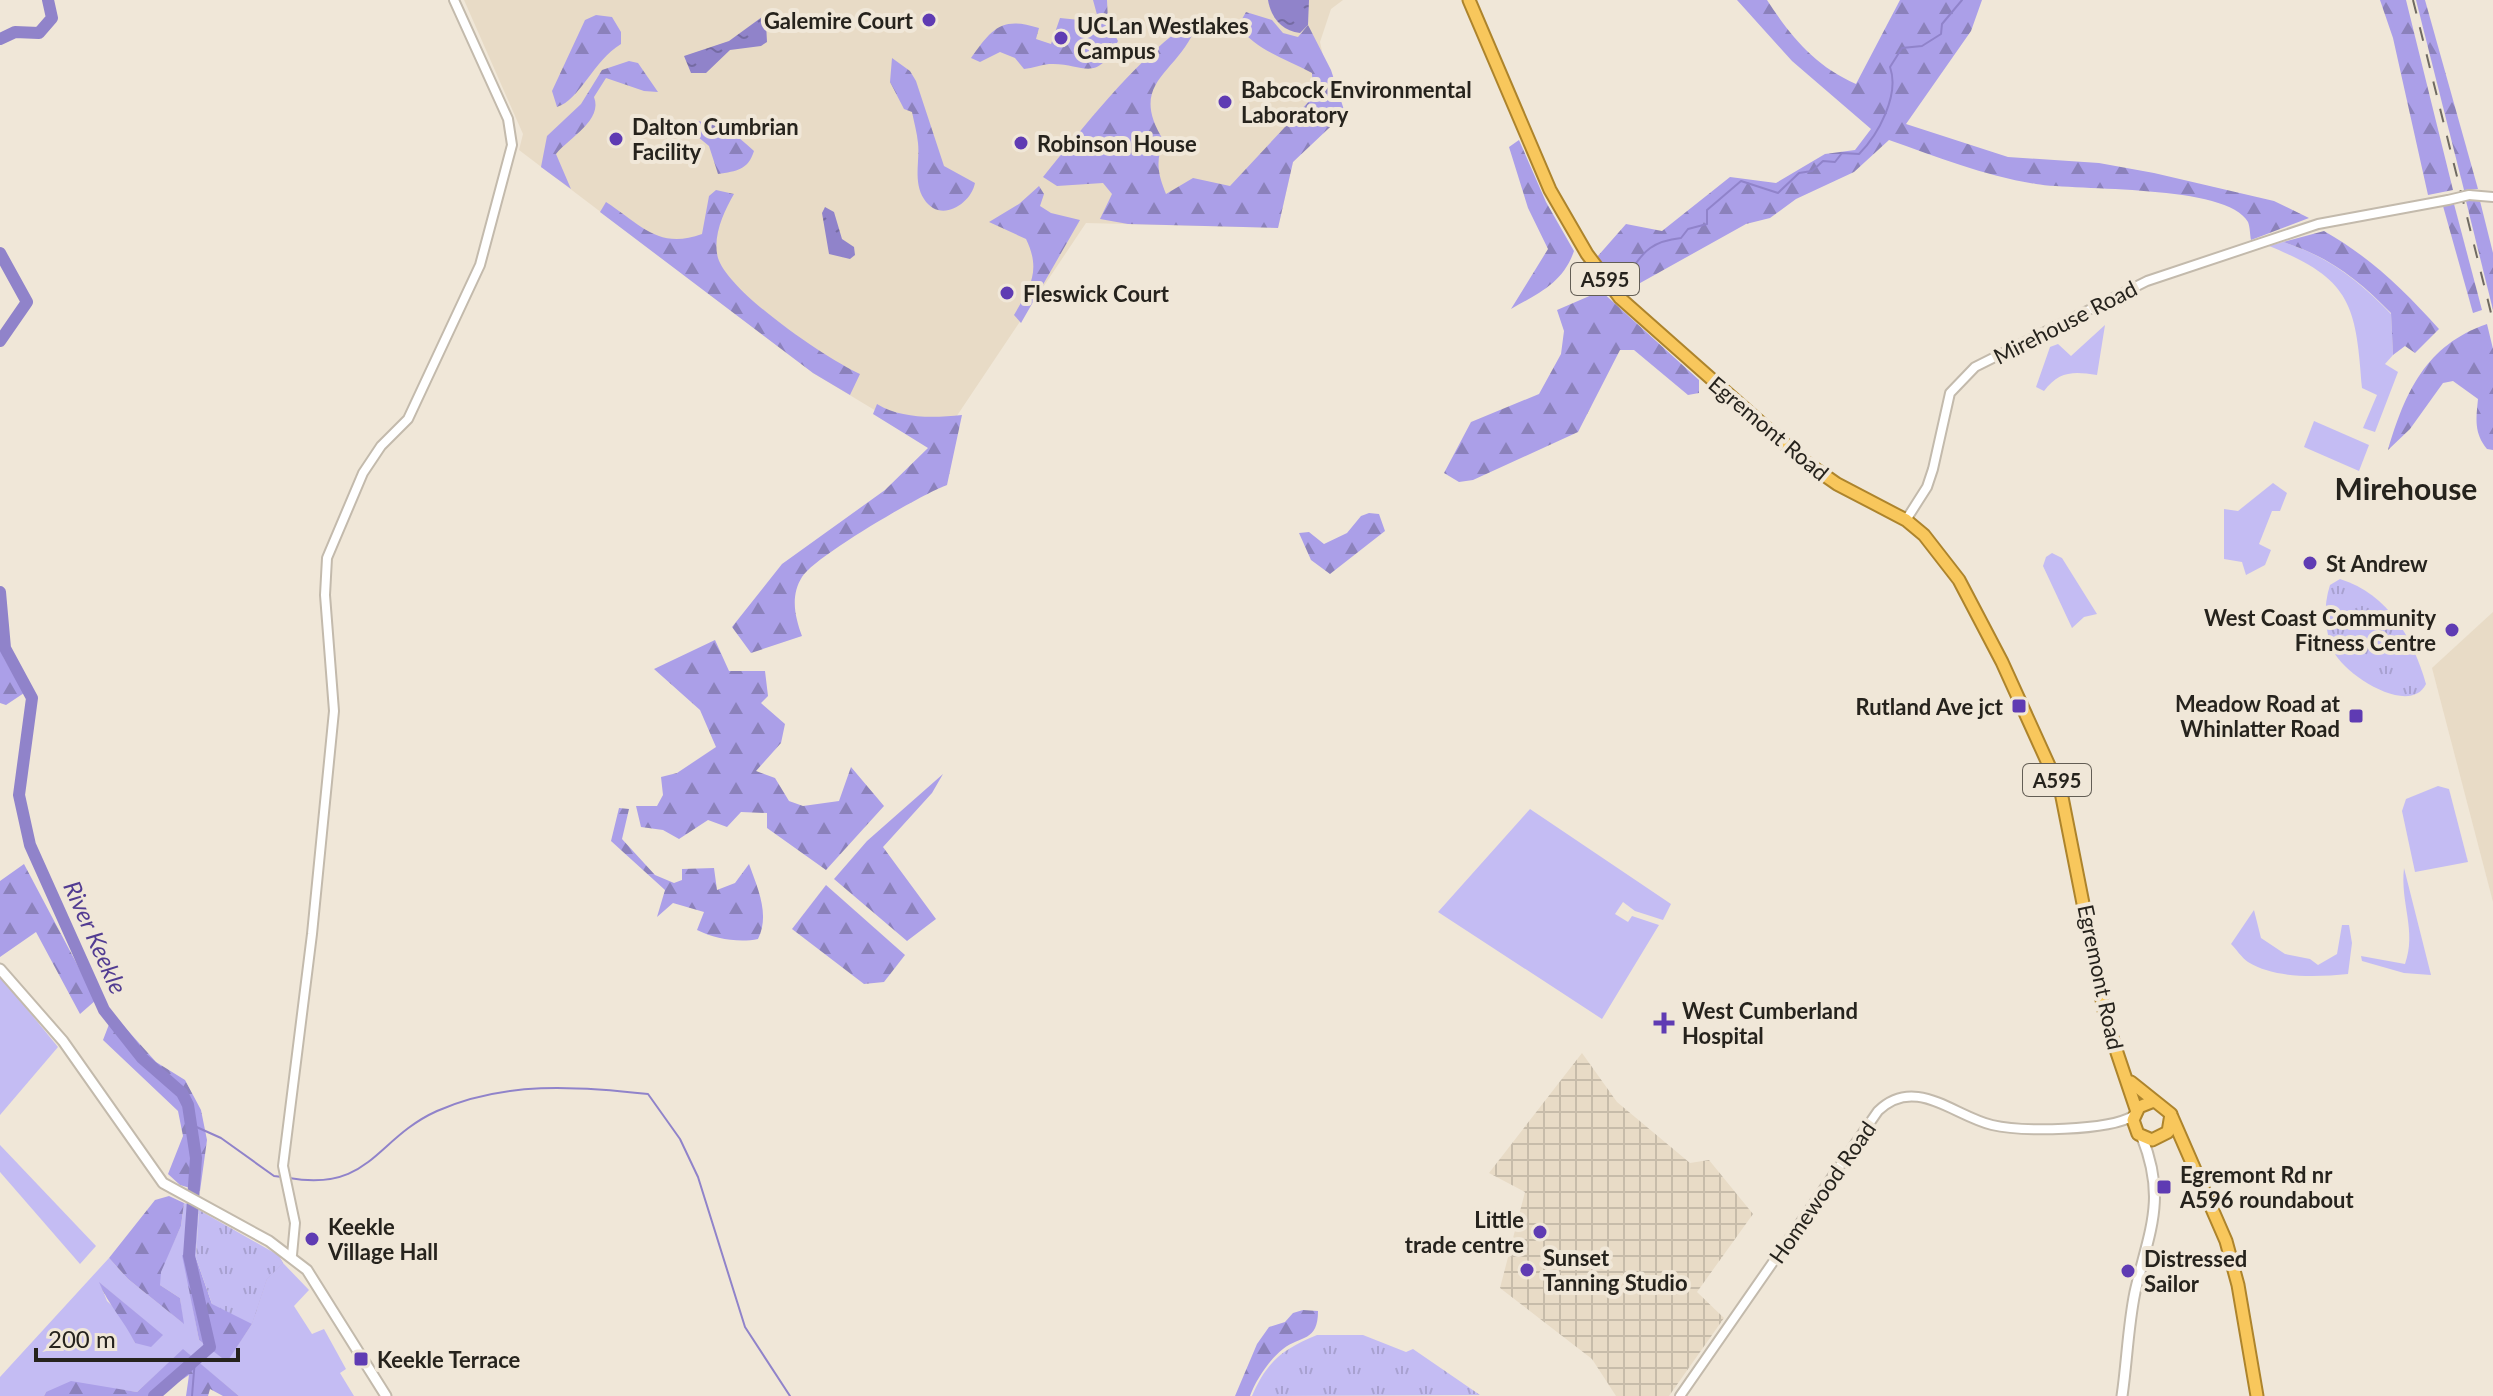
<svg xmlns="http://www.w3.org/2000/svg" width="2493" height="1396" font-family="Lato,sans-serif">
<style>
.built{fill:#e8dbc6}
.industrial{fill:url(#industrial-grid)}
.grass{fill:#c4bcf3;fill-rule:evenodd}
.forest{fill:url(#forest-firs)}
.park{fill:url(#park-tufts)}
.water{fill:url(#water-ripples)}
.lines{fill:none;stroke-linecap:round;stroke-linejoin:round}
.stream{stroke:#9083ca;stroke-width:2}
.river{stroke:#9083ca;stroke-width:12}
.tertiary-casing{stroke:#c3baac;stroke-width:12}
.secondary-casing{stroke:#c3baac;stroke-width:13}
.trunk-casing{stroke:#ad842c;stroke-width:15}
.tertiary{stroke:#fff;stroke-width:8}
.secondary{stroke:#fff;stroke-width:9}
.trunk{stroke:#f8c75c;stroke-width:11}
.rail{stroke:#6f6a61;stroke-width:2;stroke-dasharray:14 14;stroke-linecap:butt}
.tertiary-bridge-casing{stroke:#c3baac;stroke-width:12;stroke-linecap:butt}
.tertiary-bridge{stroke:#fff;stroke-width:8}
.poi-dot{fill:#5f3bb3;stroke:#f0e7d8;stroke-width:3}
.labels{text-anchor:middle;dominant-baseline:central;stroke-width:8;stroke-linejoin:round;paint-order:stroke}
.shield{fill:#f0e7d8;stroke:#635e55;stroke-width:2}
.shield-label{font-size:20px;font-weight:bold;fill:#26231d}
.poi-label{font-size:22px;font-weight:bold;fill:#26231d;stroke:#f0e7d8;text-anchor:start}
.street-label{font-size:22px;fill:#26231d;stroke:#f0e7d8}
.water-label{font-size:24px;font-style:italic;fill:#523c92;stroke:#f0e7d8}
.district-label{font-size:30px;font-weight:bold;fill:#26231d;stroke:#f0e7d8}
</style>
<defs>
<pattern id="industrial-grid" width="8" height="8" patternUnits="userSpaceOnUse" patternTransform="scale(2)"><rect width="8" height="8" fill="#e8dbc6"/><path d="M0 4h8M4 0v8" fill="none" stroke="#c7bcaa"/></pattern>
<pattern id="forest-firs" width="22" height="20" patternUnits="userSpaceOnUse" patternTransform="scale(2)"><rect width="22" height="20" fill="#ab9fe8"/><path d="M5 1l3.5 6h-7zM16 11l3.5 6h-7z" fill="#8b81bb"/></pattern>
<pattern id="park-tufts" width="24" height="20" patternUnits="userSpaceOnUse" patternTransform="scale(2)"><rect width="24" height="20" fill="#c4bcf3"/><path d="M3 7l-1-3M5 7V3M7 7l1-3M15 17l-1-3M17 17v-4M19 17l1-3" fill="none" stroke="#a8a1d0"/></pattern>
<pattern id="water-ripples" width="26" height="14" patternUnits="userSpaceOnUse" patternTransform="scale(2)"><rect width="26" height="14" fill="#9083ca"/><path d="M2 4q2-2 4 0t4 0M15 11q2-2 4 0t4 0" fill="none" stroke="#756ba3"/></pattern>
</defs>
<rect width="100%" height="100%" fill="#f0e7d8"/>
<g class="built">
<polygon points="464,0 1343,0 1331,9 1320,42 1336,116 1293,162 1278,228 1086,223 936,447 813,373 519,150 523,134"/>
<polygon points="2493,612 2493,902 2432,668"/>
</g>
<polygon class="industrial" points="1582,1053 1617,1102 1690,1163 1709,1160 1753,1214 1697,1292 1724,1318 1669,1396 1616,1396 1592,1359 1500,1288 1525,1192 1489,1173"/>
<g class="grass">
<path d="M2283,242c45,14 76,39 108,72l2,41 -8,9 13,8 -23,60 -12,-4 14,-33 -15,-7c-6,-84 -11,-109 -93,-142z"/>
<path d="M2105,325l-8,50c-24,-4 -38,-4 -53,16l-8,-4 14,-40 8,-3 13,12z"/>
<polygon points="2314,421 2369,445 2359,471 2304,447"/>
<polygon points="2273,483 2287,493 2280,511 2272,511 2259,544 2271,550 2265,565 2246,575 2242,562 2224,559 2224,509 2238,511"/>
<polygon points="2052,553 2062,558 2097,614 2084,617 2072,628 2043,566 2046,557"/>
<polygon points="2438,786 2449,789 2468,862 2415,872 2402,811 2406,799"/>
<polygon points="1530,809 1671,904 1663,920 1635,911 1623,902 1615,914 1628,922 1632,916 1659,925 1602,1019 1438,912"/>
<path d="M2404,868l27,107 -27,-2 -42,-12 -1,-5 44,8c12,-33 -5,-61 -1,-96z"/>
<path d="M2254,910l7,28 24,16 25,5 8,6 19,-11 5,-29h7l3,18 -4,31c-31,3 -72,5 -100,-12 -6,-4 -12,-13 -17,-18z"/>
<polygon points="0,976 58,1047 0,1115"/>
<polygon points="0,1145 96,1246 80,1264 0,1172"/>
<path d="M184,1203l15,5 -3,50 -13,-3 16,85 28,21 25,-37 15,-45 16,-16 26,27 -15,16 18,28 12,-5 22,40 -6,4 14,23h-115l-56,-46 -46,42 -29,-4 -62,4 -2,4h-44v-19l109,-119 19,21 55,44 -3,-25 -20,-13v-13l21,-46zM100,1283l62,52v1l-27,7 -12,-27 -16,-15z"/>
</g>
<g class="forest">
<path d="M1093,0h14l1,22 10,19c-23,45 -34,21 -69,23 -8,1 -16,4 -25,5l-9,-11 -15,-6 -20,10 -9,-4c21,-30 31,-42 68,-30l-3,11 15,5 9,-26 39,4z"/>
<path d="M1737,0h30c24,37 48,66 89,84l44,-84h82l-11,31 -65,93 102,33 91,6 55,10 120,28 35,17 -58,22c-1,-5 -1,-13 -3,-18 -20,-38 -172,-31 -212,-38 -51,-8 -99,-27 -147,-44l-35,32 -58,27 -26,19 -24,6 -122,68 -27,-35 29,-33 36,7 68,-54 46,6 49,-29 30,-4 16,-21 -79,-68z"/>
<polygon points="2380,0 2406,0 2453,190 2428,195 2393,38"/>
<polygon points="2416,0 2425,0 2478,189 2464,190"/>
<path d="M1246,12l26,8 11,13 15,4 10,-12 23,45 14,43 -52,49 -15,66 -150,-4 -28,-5 12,-25 -9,-11 -46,3 -14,-9c43,-53 86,-109 141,-151h6l4,5c-18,43 -67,52 -30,110 -9,20 -6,33 2,53l27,-16 37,8 83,-89 -1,-24c-27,-15 -55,-22 -74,-47z"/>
<path d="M596,15l16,2 9,15v12c-28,17 -41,56 -64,63l-5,-16 33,-71z"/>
<path d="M892,58l18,13 6,10 28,85 31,17c-4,21 -35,41 -51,16 -11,-17 -4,-38 -6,-56 -1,-10 -4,-21 -6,-31l-8,-3 -14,-27z"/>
<path d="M629,61l9,2 20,29 -14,-1 -38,-13 -12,19c9,23 -24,40 -38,57l15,35 -30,-22 6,-31 34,-32 21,-34z"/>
<path d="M697,121c26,4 38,12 57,30 -6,19 -17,20 -36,23l-9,-28 -17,-14z"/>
<path d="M1519,140l27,62 28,49c-11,32 -35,42 -63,58l37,-60 -20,-41 -19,-61z"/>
<path d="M1039,186l5,8 -4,12 11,7 29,7 -59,103 -7,-8c17,-29 27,-45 12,-76l-37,-17 30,-18z"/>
<path d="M716,190l18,4c-10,17 -22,43 -16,64 11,35 109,101 142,116l-10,21 -37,-22 -213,-161 6,-10c35,23 53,48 96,32l7,-38z"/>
<polygon points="2466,201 2480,201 2493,253 2493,310"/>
<polygon points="2454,204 2482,310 2473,313 2443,206"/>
<path d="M2324,231c46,26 80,59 115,98l-24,24 -10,-7 -12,9 -2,-42c-32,-33 -63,-57 -108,-71z"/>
<polygon points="1601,291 1699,380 1699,393 1688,395 1634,350 1620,350 1578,432 1473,480 1459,482 1444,473 1471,422 1539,394 1561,354 1564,331 1557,310"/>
<path d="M2487,324l6,25v101l-6,-1c-13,-16 -11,-30 -9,-50l-25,-18 -10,2 -33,46 -22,21c17,-58 38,-105 99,-126z"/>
<path d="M877,404c25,15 56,14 85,11l-15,70c-25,9 -132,71 -145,92 -12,19 -7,40 0,59l-51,17 -19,-26 50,-63 103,-74 43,-42 -55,-34z"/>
<polygon points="1369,513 1379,514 1385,531 1330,574 1311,560 1299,533 1309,532 1324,544 1347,533 1361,516"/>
<polygon points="715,640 729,671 765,671 768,696 761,703 785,724 781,743 756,771 775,778 789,801 803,806 839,801 851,767 884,806 826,870 767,828 767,813 741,812 727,827 708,820 679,839 663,830 641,827 636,806 657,806 663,795 661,777 677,773 716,747 700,710 654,669"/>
<polygon points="0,642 4,658 24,693 6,705 0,703"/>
<polygon points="943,774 932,793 883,847 936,919 907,941 834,879 867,841"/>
<path d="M619,808l10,1 -7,30 33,36 19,8 8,-3v-11l32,-1 3,22 18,-7 14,-19c9,25 21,51 9,75 -19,4 -43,0 -61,-9l7,-18 -31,-9 -16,14 8,-27 -54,-49z"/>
<polygon points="24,864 96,1000 80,1014 36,932 0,957 0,881"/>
<polygon points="826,885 905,955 884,982 864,984 792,929"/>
<polygon points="113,1014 156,1062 185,1080 201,1110 207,1140 200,1191 180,1185 168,1174 183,1136 178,1111 103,1040"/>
<polygon points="169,1196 184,1203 181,1226 161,1272 160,1285 180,1298 184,1324 128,1279 109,1258 155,1200"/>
<polygon points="182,1255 196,1258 212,1304 278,1255 283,1263 267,1279 252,1324 227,1362 199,1340"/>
<path d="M99,1282l64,53 -12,12 -16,-4c-11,-23 -27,-38 -36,-61z"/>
<path d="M1303,1310l15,1c0,31 -17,24 -35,38 -14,11 -27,31 -33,47h-15l22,-52 12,-17 16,-5 8,-9z"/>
<polygon points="183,1349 239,1396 223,1396 210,1389 208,1396 186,1396 189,1375 157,1396 44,1396 46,1392 71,1381 137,1392"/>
</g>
<g class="park">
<path d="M2340,579c49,15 73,60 86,105 -16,33 -81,-9 -92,-32 -10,-21 -11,-45 -4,-67z"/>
<polygon points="199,1210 278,1255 283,1263 267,1279 252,1324 212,1304 196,1258"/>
<path d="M1317,1335h46l43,17 7,-3 67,46 -228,1c15,-35 31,-47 65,-61z"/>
</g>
<g class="water">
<path d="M1268,0h41l-1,25 -8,8c-18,-2 -29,-15 -32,-33z"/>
<polygon points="762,17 766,23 767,42 761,46 730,50 706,73 691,73 684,56 729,41"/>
<polygon points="825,207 834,212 842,239 854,247 855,255 850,259 829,254 822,213"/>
</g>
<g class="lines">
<g class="stream">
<path d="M1630,273c13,-23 24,-32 51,-35l7,-9 19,-5v-14l34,-29 37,12 21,-20 13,-2 11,-10 12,1 7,-9 17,1c19,-19 41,-59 31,-87l12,-19 20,-2 19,-12 1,-10 20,-24"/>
<polyline points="192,1125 221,1138 274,1176 282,1177"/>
<path d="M289,1178c82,14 86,-39 148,-67 67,-30 140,-25 211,-17l32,45 18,38 47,150 45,69"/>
<polyline points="192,1396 195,1359"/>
</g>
<g class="river">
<polyline points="0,39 15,32 39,33 52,18 48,0"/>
<polyline points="0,253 27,302 0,341"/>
<polyline points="0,592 5,648 32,698 19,795 30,845 104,1010 142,1058 182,1093 188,1105 196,1158 189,1256 210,1347 154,1396"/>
</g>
<defs>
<g id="tertiary">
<polyline points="2469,195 2493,197"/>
<polyline points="1906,520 1927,487 1933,469 1950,393 1975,367 2147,281 2318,224 2448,200"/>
<polyline points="292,1255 295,1223 283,1166 312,934 334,711 325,595 327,558 363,473 381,446 408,419 480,265 512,145 508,119 454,0"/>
<path d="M1680,1396l198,-285c37,-36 76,5 114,14 30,7 116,6 141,-9"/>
</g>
<g id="secondary">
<polyline points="0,969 63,1041 163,1183 269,1241 307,1270 386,1396"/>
<path d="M2122,1396c5,-34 6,-70 13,-104 14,-61 32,-92 7,-155"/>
</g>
<g id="trunk">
<polyline points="1469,0 1550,190 1587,254 1620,298 1804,461 1837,484 1906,520 1924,535 1959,580 2002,662 2061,792 2106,1020 2136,1109"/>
<polyline points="2131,1082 2171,1114 2168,1132 2152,1140 2138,1134 2133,1120 2139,1107 2154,1101"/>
<polyline points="2172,1117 2226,1241 2238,1285 2257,1396"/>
</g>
</defs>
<use href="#tertiary" class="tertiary-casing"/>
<use href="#secondary" class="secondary-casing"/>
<use href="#trunk" class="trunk-casing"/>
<use href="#tertiary" class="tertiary"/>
<use href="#secondary" class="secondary"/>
<use href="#trunk" class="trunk"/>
<polyline class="rail" points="2413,0 2493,321"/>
<defs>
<polyline id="tertiary-bridge" points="2448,200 2469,195"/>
</defs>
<use href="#tertiary-bridge" class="tertiary-bridge-casing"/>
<use href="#tertiary-bridge" class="tertiary-bridge"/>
</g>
<g class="poi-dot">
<circle cx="929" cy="20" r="8"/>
<circle cx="1061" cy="38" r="8"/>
<circle cx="1225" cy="102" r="8"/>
<circle cx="616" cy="139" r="8"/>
<circle cx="1021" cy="143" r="8"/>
<circle cx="1007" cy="293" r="8"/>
<circle cx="2310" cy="563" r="8"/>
<circle cx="2452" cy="630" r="8"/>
<rect x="2011" y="698" width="16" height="16" rx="4"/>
<rect x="2348" y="708" width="16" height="16" rx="4"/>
<path d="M1660 1011h8v8h8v8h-8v8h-8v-8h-8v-8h8z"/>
<rect x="2156" y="1179" width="16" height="16" rx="4"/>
<circle cx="1540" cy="1232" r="8"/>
<circle cx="312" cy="1239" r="8"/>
<circle cx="1527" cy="1270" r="8"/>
<circle cx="2128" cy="1271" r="8"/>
<rect x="353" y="1351" width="16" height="16" rx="4"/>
</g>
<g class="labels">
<g class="shield">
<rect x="1571" y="263" width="68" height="32" rx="6"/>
<rect x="2023" y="764" width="68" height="32" rx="6"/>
</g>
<g class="shield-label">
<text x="1605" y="279">A595</text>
<text x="2057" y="780">A595</text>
</g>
<g class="poi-label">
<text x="913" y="20" text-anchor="end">Galemire Court</text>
<text x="1077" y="25">UCLan Westlakes<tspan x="1077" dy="25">Campus</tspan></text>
<text x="1241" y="89">Babcock Environmental<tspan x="1241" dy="25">Laboratory</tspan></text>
<text x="632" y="126">Dalton Cumbrian<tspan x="632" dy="25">Facility</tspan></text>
<text x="1037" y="143">Robinson House</text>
<text x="1023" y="293">Fleswick Court</text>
<text x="2326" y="563">St Andrew</text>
<text x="2436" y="617" text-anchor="end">West Coast Community<tspan x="2436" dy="25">Fitness Centre</tspan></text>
<text x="2340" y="703" text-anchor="end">Meadow Road at<tspan x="2340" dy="25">Whinlatter Road</tspan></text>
<text x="2003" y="706" text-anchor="end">Rutland Ave jct</text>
<text x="1682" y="1010">West Cumberland<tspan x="1682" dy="25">Hospital</tspan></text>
<text x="2180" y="1174">Egremont Rd nr<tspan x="2180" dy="25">A596 roundabout</tspan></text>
<text x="1524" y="1219" text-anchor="end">Little<tspan x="1524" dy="25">trade centre</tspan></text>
<text x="328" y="1226">Keekle<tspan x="328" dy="25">Village Hall</tspan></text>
<text x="1543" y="1257">Sunset<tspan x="1543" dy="25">Tanning Studio</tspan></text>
<text x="2144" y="1258">Distressed<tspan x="2144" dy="25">Sailor</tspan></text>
<text x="377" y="1359">Keekle Terrace</text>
</g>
<g class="street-label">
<text transform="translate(2065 322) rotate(-27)">Mirehouse Road</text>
<text transform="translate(1769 428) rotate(40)">Egremont Road</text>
<text transform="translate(2101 977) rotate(78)">Egremont Road</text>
<text transform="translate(1822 1192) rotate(-55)">Homewood Road</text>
</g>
<g class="water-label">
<text transform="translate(96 937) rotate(66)">River Keekle</text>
</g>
<g class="district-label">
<text x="2406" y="488">Mirehouse</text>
</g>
</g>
<path d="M36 1348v12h202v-12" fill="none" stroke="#26231d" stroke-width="4"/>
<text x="48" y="1348" font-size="24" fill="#26231d" stroke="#f0e7d8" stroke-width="6" paint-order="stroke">200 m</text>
</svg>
